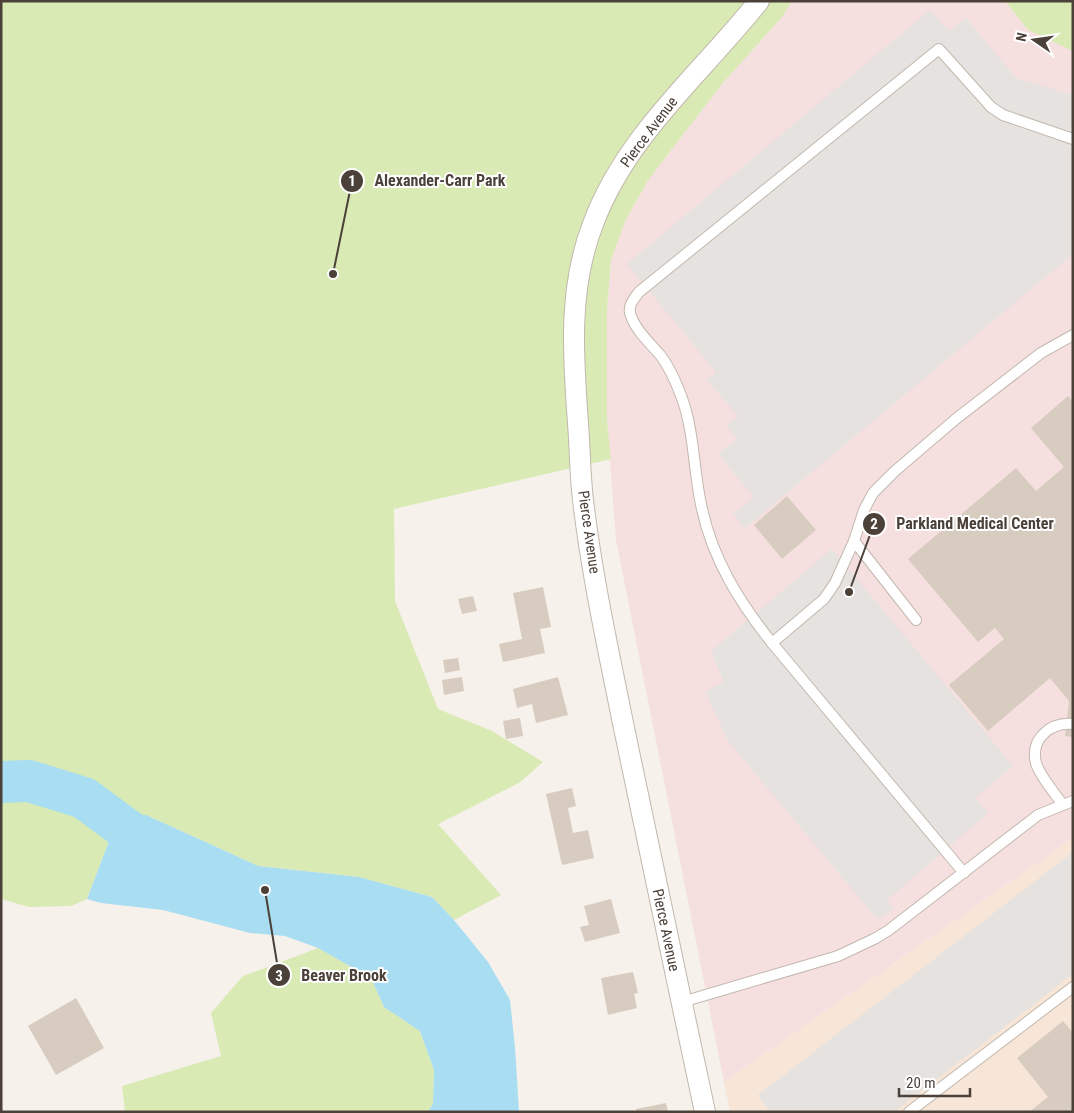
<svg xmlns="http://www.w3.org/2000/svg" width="1074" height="1113" font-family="'Roboto Condensed',sans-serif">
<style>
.commercial{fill:#f7e5d7}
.medical{fill:#f6dfdf}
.green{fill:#d9eab4}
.parking{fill:#e5e2df}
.water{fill:#a8ddf2}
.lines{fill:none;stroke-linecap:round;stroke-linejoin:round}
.river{stroke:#a8ddf2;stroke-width:42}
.building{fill:#d8ccc0}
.service-casing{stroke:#c2b8ad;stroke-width:12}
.minor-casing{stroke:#c2b8ad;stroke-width:22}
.service{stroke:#fff;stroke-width:10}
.minor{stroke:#fff;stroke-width:20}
.labels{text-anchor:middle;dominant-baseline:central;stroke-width:4;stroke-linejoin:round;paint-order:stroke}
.street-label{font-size:15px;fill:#4b4139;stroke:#fff}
.leader{fill:none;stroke:#4b4139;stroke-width:2}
.callout-dot{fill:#4b4139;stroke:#fff;stroke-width:2}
.mark-label{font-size:15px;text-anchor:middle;font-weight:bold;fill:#fff}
.callout-label{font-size:16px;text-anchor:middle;font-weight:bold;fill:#4b4139;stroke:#fff;stroke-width:4;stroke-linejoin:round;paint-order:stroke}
</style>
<rect width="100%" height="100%" fill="#f6f1eb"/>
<polygon class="commercial" points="1073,838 1073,1112 730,1112 724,1082"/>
<polygon class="medical" points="792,1 1073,1 1073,838 724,1082 616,540 607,421 607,309 611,260 626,219 649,179 722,84 782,17"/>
<g class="green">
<polygon points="1,1 792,1 782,17 722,84 649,179 626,219 611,260 607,309 607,421 611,459 394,509 395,601 438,709 492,731 543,762 519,783 438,824 501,895 454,920 432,897 359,877 258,866 146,815 119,815 87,899 71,906 29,907 1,899"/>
<polygon points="1005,1 1073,1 1073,51 1028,30"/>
<polygon points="318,948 371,978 384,1007 420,1031 434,1070 433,1104 428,1112 125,1112 122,1086 221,1056 211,1013 243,976"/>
</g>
<g class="parking">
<polygon points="930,10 949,31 966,18 1016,78 1073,95 1073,254 745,528 733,514 754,497 718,454 737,439 727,426 738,416 707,380 716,372 627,264"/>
<polygon points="832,549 1013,766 975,798 988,813 887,900 893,908 878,920 728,741 705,691 724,682 711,651"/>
<polygon points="1073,852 1073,974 894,1112 770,1112 758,1095"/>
</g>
<polygon class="water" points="119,815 146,815 258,866 359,877 432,897 454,920 488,962 510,1000 515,1048 519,1112 428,1112 433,1104 434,1070 420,1031 384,1007 371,978 318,948 285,936 250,933 163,910 101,903 87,899"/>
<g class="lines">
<polyline class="river" points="1,782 29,781 84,798 164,857"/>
</g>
<g class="building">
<polygon points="1068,396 1073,402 1073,737 1065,736 1069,701 1050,678 988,731 949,685 1004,639 995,628 978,642 908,559 1016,468 1036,491 1064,467 1031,428"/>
<polygon points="787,496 816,530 782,559 754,525"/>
<polygon points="543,587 551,627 540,629 545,653 503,662 499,644 522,639 513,593"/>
<polygon points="473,596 477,611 462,614 458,599"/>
<polygon points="458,658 460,670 445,673 443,660"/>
<polygon points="462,677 464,691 444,695 442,680"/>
<polygon points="558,677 568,715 536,723 532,704 517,708 513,689"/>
<polygon points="520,718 523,736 506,739 503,721"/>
<polygon points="572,788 576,806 568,808 573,833 588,830 594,858 562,865 546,794"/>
<polygon points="611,899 620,933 585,942 580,927 589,925 584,906"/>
<polygon points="633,972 638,993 634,994 637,1008 608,1015 601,978"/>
<polygon points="76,998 104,1048 56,1075 28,1026"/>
<polygon points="1063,1021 1073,1033 1073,1112 1029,1112 1048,1097 1017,1058"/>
<polygon points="666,1103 668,1112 636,1112 636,1109"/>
</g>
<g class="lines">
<defs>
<g id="service">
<polyline points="854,541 916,620"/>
<polyline points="772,643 824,599 835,583 854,541 864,510 873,493 895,471 957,418 1041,353 1073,335"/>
<path d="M1062,804c-7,-11 -23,-29 -26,-41 -6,-24 14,-41 37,-39"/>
<path d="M964,873l-192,-230c-32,-40 -59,-83 -70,-134 -9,-38 -7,-79 -22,-116 -5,-13 -11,-26 -19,-37 -10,-12 -25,-25 -30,-40 -4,-9 2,-16 8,-24l300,-243 52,58 12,8 70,24"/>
<polyline points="682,1002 838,956 876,938 889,930 1038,815 1073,801"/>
<polyline points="909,1112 1073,987"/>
</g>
<path id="minor" d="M705,1112c-27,-128 -55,-256 -81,-384 -15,-75 -32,-151 -41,-228 -3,-25 -3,-51 -5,-77 -5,-67 -10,-135 15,-199 33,-89 108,-150 166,-223"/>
</defs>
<use href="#service" class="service-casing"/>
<use href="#minor" class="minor-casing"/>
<use href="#service" class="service"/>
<use href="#minor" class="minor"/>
</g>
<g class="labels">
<g class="street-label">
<text transform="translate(649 132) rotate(-53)">Pierce Avenue</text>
<text transform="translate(589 532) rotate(82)">Pierce Avenue</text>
<text transform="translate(666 930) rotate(78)">Pierce Avenue</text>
</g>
</g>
<path class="leader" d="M333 274L352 181M849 592L874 524M265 890L279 975"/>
<g class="callout-dot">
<circle cx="333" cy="274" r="5"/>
<circle cx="849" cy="592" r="5"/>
<circle cx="265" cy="890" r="5"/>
<circle cx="352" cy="181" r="12"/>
<circle cx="874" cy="524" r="12"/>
<circle cx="279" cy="975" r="12"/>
</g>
<g class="mark-label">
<text x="352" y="186">1</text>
<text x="874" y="529">2</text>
<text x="279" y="981">3</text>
</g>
<g class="callout-label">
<text x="440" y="186">Alexander-Carr Park</text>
<text x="975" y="529">Parkland Medical Center</text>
<text x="344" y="981">Beaver Brook</text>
</g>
<rect width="1074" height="1113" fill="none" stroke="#4b4139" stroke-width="5"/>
<g transform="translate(1034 40) rotate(283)" stroke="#ffffff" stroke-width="4" paint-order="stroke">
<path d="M0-4L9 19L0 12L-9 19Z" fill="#4b4139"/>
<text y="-8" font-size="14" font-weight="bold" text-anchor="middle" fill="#4b4139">N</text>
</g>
<path d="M899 1088v8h71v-8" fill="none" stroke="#4b4139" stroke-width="2.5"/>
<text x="906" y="1088" font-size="15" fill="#4b4139" stroke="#ffffff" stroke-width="4" paint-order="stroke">20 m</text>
</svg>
